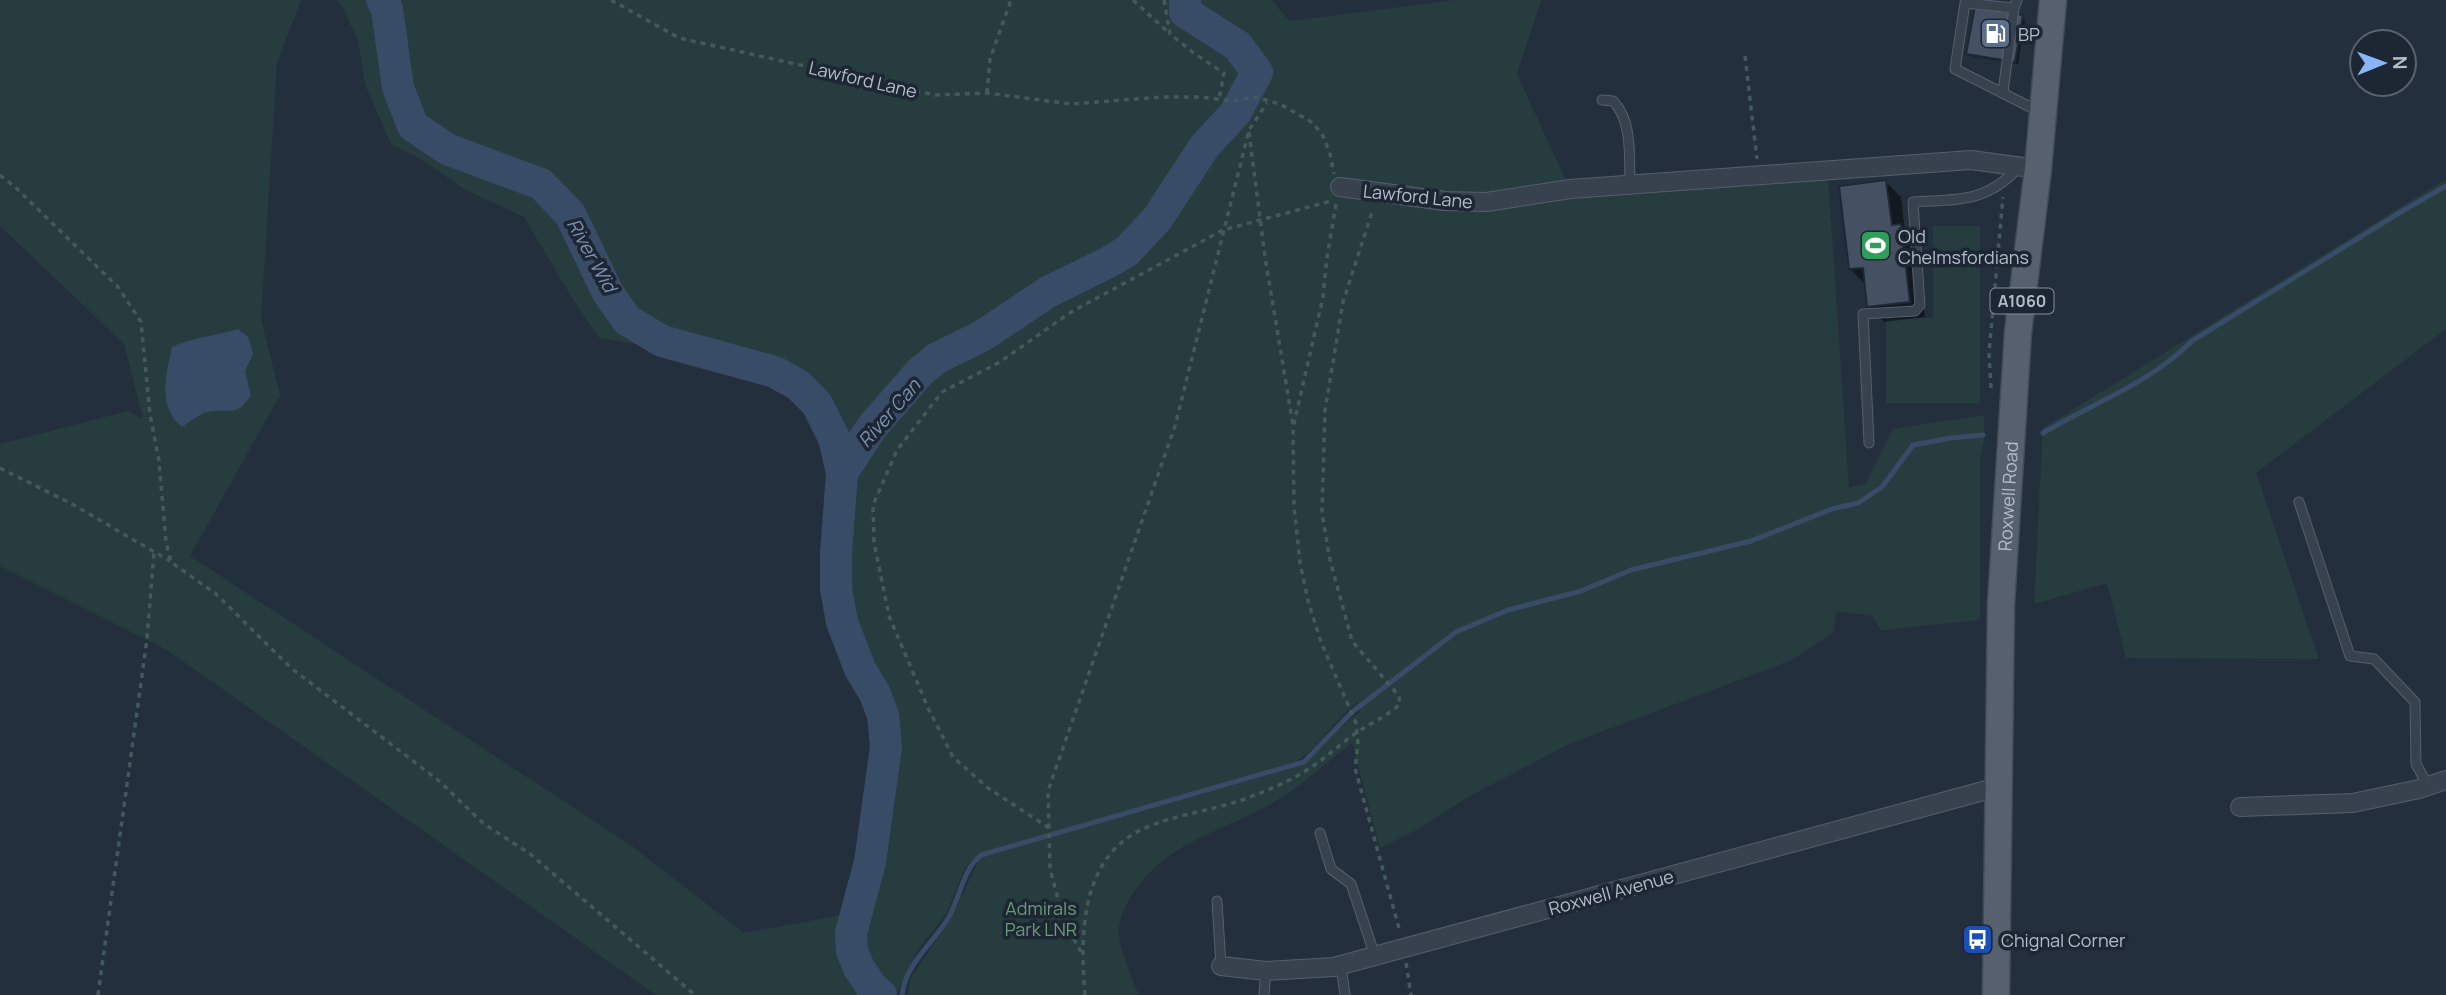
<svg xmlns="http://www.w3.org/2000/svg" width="2446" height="995" font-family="Manrope,sans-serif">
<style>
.green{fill:#263c3f}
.water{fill:#394c67}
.shadow{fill:#0007}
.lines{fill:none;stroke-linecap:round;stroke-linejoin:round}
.stream{stroke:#394c67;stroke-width:5}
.river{stroke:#394c67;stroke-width:32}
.building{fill:#455162;stroke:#1f2835;stroke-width:2}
.service-casing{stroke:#565f6c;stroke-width:11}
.minor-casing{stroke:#565f6c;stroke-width:20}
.primary-casing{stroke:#414a57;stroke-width:29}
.path{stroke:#44595c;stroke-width:3.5;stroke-dasharray:5 5;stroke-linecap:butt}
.service{stroke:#38414e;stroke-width:9}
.minor{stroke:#38414e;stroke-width:18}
.primary{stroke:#56606e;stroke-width:26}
.labels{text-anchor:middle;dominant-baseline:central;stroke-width:7;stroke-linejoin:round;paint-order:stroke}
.shield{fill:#1d2633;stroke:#878f9c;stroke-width:2}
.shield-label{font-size:16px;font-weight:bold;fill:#b4bcc9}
.poi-label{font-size:18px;fill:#b4bcc9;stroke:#1d2633;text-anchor:start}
.street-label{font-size:18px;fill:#b4bcc9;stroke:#1d2633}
.park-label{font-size:18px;fill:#6b9a76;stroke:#1d2633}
.water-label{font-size:19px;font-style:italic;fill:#7c92b1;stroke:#1d2633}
</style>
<rect width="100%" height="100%" fill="#242f3e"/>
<g class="green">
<path d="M0,0h301l-24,63 -16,256 19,76 -90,161 442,290 112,87 98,-18c17,-51 31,-101 33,-156 1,-15 0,-32 -5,-47 -9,-29 -27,-53 -36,-83 -12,-42 -7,-84 -4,-127 1,-19 3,-39 -1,-58 -4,-14 -25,-42 -36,-52 -20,-18 -49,-23 -74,-29 -40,-11 -79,-19 -120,-25l-27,-40 -48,-81 -60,-28 -45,-31 -28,-14 -26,-59 -7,-43 -15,-35 -6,-7h935l18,21 165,-21h86l-24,74 56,122 255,-20 21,312 17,-5 27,-54 91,-14v26l-4,18v161l-99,10 -9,-15 -36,-3 -2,20 -44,29 -221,83 -97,51 -56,35 -36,18 -28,-105c-24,18 -47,40 -73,56 -49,31 -103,38 -140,86 -10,13 -18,27 -20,43 -2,18 13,49 20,67h-231l2,-16 41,-60 28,-59 6,-4 319,-91c19,-18 35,-38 56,-53l-2,-10c-24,16 -38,46 -63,60l-318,92 -13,15 -17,44 -30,38 -19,40 -3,1c-29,-19 -36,-39 -29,-72l-23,-5c-10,29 1,59 23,80h-210l-489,-345 -167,-84v-122l128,-33 15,8 -19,-75 -124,-118z"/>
<polygon points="2446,179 2446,329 2256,473 2319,659 2126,658 2107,583 2034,604 2043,428"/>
<polygon points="1933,226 1980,226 1980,403 1886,403 1886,319 1933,318"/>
</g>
<path class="water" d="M238,329l11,9 4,16 -8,17 6,24c-13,20 -18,15 -39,16 -11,1 -21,10 -30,16 -25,-20 -16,-53 -10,-80 21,-10 44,-11 66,-18z"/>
<g class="shadow">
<polygon points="2022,17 2025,20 2018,64 1971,56 1968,53"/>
<polygon points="1886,182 1901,197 1905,231 1915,241 1925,317 1884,322 1869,307 1866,285 1850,269"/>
</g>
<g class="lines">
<g class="stream">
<path d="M2043,433c52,-31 106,-49 149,-92l212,-131 42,-24"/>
<path d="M902,995c4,-33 31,-51 47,-78 11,-20 14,-48 32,-62l323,-93 48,-50 104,-80 52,-22 73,-19 50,-21 120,-29 81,-32 26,-6 24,-16 31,-42 38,-7 32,-3"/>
</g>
<g class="river">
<polyline points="382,0 387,9 398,88 413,126 447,149 541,184 570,214 608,293 627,320 662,341 775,372 798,385 817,404 834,438 842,473"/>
<polyline points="881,995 871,986 859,968 852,951 851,933 870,862 886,747 883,715 875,694 860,669 842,622 836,589 836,553 842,473 872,427 920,372 937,358 982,336 1048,292 1109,262 1127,251 1157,219 1204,147 1236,112 1257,72 1238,46 1185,12 1185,0"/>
</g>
</g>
<g class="building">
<polygon points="1975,6 2023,15 2015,62 1966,54"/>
<polygon points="1886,180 1892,225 1901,224 1910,302 1867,307 1863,268 1849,269 1839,186"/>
</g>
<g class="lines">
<defs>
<g id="service">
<polyline points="2017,0 2014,8 1965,3 1955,69 2038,111"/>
<polyline points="2003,92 2014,8"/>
<path d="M1602,100l11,1c20,20 16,57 17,84"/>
<path d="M1869,443l-6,-129 52,-3 5,-6 -7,-103c45,-3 73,1 105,-34"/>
<polyline points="2299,502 2350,656 2374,659 2415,702 2416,764 2428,786"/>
<polyline points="1320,833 1331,869 1351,884 1375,956"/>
<polyline points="1217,901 1221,966"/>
<polyline points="1341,965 1345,995"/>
<polyline points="1264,995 1266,971"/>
</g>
<g id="minor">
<polyline points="1340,187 1445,201 1487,202 1570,189 1971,160 2038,169"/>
<polyline points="2240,807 2353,803 2419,789 2446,780"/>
<polyline points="1221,966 1266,971 1334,967 1998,787"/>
</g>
<g id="primary">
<path id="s1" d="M1996,995l5,-391 17,-271 20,-164 15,-169"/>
</g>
</defs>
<use href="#service" class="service-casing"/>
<use href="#minor" class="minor-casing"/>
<use href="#primary" class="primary-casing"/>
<g class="path">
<polyline points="611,0 679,38 935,95 987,93 1071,104 1163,97 1201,97 1233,101 1255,97 1280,104 1313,123 1323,136 1330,154 1334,174"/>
<polyline points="1133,0 1169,33"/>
<polyline points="1164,0 1170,34 1195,54 1224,73 1219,100"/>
<polyline points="1745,56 1757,159"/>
<polyline points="987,93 990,59 1011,0"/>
<polyline points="1249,132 1265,257 1293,425"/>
<polyline points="0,175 16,188 118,287 141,322 150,414 159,461 166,542 171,562 216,594 291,668 438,780 484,824 529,853 695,995"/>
<polyline points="1336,204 1327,257 1323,297 1293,428 1294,506 1300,563 1308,601 1321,642 1356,723 1358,744 1355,768 1400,932"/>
<polyline points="1991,388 1989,353 2003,197"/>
<polyline points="0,468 72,504 170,561"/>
<polyline points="1049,828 988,788 953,757 929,710 889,616 874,542 873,505 897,450 942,392 1000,362 1071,312 1223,230 1331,201"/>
<polyline points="1081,952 1064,921 1050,869 1048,791 1175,426 1249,130 1267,103"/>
<polyline points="1406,963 1411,995"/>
<polyline points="98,995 147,639 154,552"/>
<path d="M1085,995c-5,-58 -5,-136 56,-165 31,-15 69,-19 101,-30 24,-9 47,-18 68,-32 16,-10 30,-24 46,-35 15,-10 31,-17 44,-29l-1,-8 -47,-55 -22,-81 -8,-47 3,-103 18,-108 30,-93"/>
</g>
<use href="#service" class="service"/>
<use href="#minor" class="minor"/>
<use href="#primary" class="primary"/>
</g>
<defs>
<symbol id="fuel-square" viewBox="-11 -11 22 22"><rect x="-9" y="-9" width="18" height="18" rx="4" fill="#5c6f8a" stroke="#1d2633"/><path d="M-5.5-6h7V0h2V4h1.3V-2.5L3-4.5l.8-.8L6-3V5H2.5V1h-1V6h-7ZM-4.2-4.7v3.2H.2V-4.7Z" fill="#fff"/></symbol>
<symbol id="stadium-square" viewBox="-11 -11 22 22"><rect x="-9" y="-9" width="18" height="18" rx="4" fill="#2e9e5b" stroke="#1d2633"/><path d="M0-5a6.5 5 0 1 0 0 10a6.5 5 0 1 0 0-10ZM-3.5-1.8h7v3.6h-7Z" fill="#fff"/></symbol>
<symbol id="bus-square" viewBox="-11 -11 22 22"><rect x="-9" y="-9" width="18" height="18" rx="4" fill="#1a4fb4" stroke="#1d2633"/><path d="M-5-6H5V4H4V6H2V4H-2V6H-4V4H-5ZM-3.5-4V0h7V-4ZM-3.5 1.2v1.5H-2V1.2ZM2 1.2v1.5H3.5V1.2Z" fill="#fff"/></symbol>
</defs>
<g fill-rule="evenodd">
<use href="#fuel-square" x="1978" y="16" width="35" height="35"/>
<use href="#stadium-square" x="1858" y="228" width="35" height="35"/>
<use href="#bus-square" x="1960" y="922" width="35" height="35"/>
</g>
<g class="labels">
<rect class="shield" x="1990.5" y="288.5" width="63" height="25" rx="5"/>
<g class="shield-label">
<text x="2022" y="301">A1060</text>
</g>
<g class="poi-label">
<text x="2018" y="34">BP</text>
<text x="1898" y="236">Old<tspan x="1898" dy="21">Chelmsfordians</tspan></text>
<text x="2001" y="940">Chignal Corner</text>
</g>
<g class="street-label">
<text transform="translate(863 79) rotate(13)">Lawford Lane</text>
<text transform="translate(1418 196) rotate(6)">Lawford Lane</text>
<text stroke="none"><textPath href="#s1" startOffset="499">Roxwell Road</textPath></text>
<text transform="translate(1611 892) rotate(-15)">Roxwell Avenue</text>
</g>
<g class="park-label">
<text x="1041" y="908">Admirals<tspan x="1041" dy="21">Park LNR</tspan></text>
</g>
<g class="water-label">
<text transform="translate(592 255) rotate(61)">River Wid</text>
<text transform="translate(889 413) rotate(-49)">River Can</text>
</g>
</g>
<g transform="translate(2383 63) rotate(89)"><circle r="33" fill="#1d2633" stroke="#59626f" stroke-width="2"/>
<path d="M0-5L12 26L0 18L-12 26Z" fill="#8ab4f8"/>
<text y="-10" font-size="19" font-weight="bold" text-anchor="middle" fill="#b4bcc9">N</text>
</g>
</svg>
